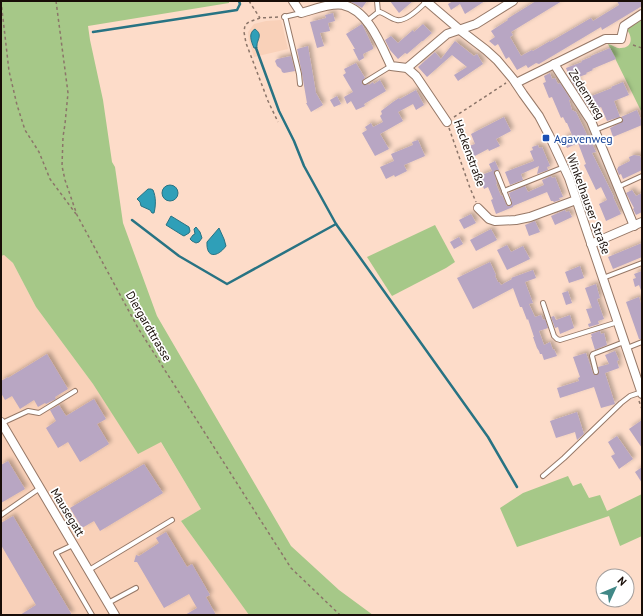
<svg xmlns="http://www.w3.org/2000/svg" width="643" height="616" font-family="'PT Sans',sans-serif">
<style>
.built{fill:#f9d1b9}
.green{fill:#a6c888}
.water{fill:#2f9fb8;stroke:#287383}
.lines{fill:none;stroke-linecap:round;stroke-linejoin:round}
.stream{stroke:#287383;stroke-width:2.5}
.building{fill:#b8a6c3;filter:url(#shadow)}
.lane-casing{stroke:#967867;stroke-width:6}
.street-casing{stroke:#967867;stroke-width:10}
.path{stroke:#8b7569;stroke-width:1.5;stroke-dasharray:3 3;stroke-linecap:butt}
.lane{stroke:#fff;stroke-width:4}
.street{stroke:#fff;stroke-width:8}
.transit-dot{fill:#1a4fb4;stroke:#fff;stroke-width:1.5}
.labels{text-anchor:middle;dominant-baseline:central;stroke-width:3.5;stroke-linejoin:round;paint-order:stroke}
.street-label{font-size:12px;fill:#180d07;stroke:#fff}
.transit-label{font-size:12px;fill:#164399;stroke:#fff;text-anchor:start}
</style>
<defs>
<filter id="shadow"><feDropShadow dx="3" dy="-3" stdDeviation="2" flood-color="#0004"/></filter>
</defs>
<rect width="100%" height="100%" fill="#fddcc9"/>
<g class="built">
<polygon points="281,20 288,49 254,57 249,41 248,32 254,24 266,21"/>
<polygon points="4,255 13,263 36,307 93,384 138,453 160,441 201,509 181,521 249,615 1,615 1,256"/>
</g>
<g class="green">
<polygon points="1,1 229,1 229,3 88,26 90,40 103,100 112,162 115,167 123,223 157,316 291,546 339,590 373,615 249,615 181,521 201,509 161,442 138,454 93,384 36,307 13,263 4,255 1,256"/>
<path d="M642,19v94l-34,-69c5,1 9,5 13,4 12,0 12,-12 5,-19z"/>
<polygon points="435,225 455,262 446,268 392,296 367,257"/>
<polygon points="568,476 573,486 581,483 589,498 600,495 607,511 642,494 642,536 620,546 609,516 517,547 500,508 523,493"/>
</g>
<g class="water">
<path d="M255,29c9,7 1,10 2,19h-3c-3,-7 -6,-15 1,-19z"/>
<circle cx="170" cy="193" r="8"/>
<path d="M148,189h3l2,1c3,7 3,15 1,23h-2l-2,-3 -9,-4 -1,-4 -3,-3z"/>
<polygon points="171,216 189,227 190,231 189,233 184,236 182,235 166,225"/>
<polygon points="196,227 200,232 202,238 199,242 196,243 192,241 190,239 193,235 195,234 194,229"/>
<path d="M219,228l5,11 2,7c-9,12 -20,12 -19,-4z"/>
</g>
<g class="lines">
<g class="stream">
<polyline points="93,32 237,10 240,4 239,1"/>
<polyline points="256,48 279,111 294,141 304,166 336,224 488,437 517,487"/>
<polyline points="132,220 179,256 227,284 336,224"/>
</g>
</g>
<g class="building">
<polygon points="348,1 367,1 362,8 355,4"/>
<polygon points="390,1 413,1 399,13"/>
<polygon points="453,1 485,1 465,14 460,4 451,10 448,4"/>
<polygon points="536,1 562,1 511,32 513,35 510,37 521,56 532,50 533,51 550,41 550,42 591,18 593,21 619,5 617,1 642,1 642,6 602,30 601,27 539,64 536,63 528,68 526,65 517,70 509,57 506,59 498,44 495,46 489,41 495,37 491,31 508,20 507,19"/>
<polygon points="333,13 335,21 328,23 330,31 320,33 324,46 317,48 310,22 326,18 325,15"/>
<polygon points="362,24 373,47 373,49 363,54 364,58 359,61 353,49 355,49 346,34"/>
<polygon points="423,24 432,33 423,41 422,41 407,54 405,53 398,59 390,50 385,40 391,36 398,43 413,30 414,32"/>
<polygon points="455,41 474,56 477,54 483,64 458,81 454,75 467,67 452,55 427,77 418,67 435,52 441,59"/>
<polygon points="308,46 316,93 323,105 311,112 306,103 307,103 302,74 297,49"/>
<polygon points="610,48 616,59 592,69 593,70 586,73 587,74 576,78 582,95 581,96 570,79 566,68 582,62 581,61 591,57 591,56"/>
<polygon points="291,56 295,71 284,73 282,72 281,69 277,66 275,61 277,59"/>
<polygon points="356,63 365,78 362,81 362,84 365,85 368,84 369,85 373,82 374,84 380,80 386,91 364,104 365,106 356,110 351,101 347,104 344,97 353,92 343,75 346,73 344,69"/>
<polygon points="550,73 552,79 555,78 558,84 560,83 571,100 569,100 572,110 576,112 589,139 590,139 596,152 592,153 614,197 613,197 621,214 606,221 599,204 607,200 601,187 596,190 584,165 586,164 578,143 567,148 563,138 572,135 567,123 566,123 563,117 561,118 552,97 549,98 543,83 546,82 544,76"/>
<polygon points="623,82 629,95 614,101 620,117 607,121 601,107 592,111 591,108 590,109 584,101 584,99 612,88 611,87"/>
<polygon points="416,90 424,105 416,110 413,104 398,112 403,121 380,134 389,149 375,156 362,133 367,130 365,127 371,123 373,127 383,122 380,116 382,114 381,111 393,102 399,98 400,99"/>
<polygon points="337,96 341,104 334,107 330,100"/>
<polygon points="637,110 642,122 642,125 613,137 610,128 622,122 623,119 621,117"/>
<polygon points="504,117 511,131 496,139 500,146 489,151 488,149 473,157 469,146 475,144 471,134"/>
<polygon points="418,140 425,156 404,165 407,171 395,177 394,175 386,179 380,167 394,161 391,154 413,145 412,142"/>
<polygon points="538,145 539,148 542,147 550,166 547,167 548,170 537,174 539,166 521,174 523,180 510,185 505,172 534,161 530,151 533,150 532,147"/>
<polygon points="634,155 640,156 642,160 642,170 623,179 621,174 619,175 617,169 618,168 618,167 630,161 629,157"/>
<polygon points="495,161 499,170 496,170 494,172 497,184 496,184 501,196 502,195 507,206 511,206 512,203 509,193 525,186 528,192 544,185 542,180 551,176 552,178 555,177 563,197 559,198 560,200 554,202 553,201 551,201 547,192 513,206 513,207 496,214 491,200 493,199 488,187 484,189 479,176 492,171 489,164"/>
<polygon points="632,190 636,196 642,193 642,212 636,215 633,209 634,208 626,193"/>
<polygon points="565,210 566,212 569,211 572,217 555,225 551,216"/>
<polygon points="471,214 476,223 464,229 459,220"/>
<polygon points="535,221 540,232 529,236 525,225"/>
<polygon points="491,229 497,240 476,251 470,240"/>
<polygon points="459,237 463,244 454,249 450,242"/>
<polygon points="642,243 642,257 613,269 608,257"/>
<polygon points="507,245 511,252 523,246 530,259 507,270 497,250"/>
<polygon points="490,262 496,275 495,276 498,282 499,282 501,285 512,279 511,278 533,270 536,278 525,282 533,303 529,304 535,317 541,315 543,320 545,319 548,328 539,331 544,345 550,342 553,350 554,349 557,356 544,360 542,354 540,354 539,351 537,348 533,337 534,337 528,319 527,320 522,307 520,307 513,288 473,309 457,278"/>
<polygon points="580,266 584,278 569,283 565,272"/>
<polygon points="642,271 642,293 639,285 635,287 633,279 636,278 634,274"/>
<polygon points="596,284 600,298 597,299 604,319 598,321 599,324 589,327 588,324 591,323 586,309 592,308 585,288"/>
<polygon points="568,291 572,303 566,305 562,293"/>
<polygon points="639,297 642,307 642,339 639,339 626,302"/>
<polygon points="570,315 574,328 560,334 558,327 555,328 551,317 554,316 556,320"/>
<polygon points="600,331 601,334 604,333 607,345 595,350 591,337 592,337 591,334"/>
<polygon points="615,351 619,360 617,361 619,368 605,373 615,404 601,408 594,387 560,398 557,388 579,381 578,378 580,377 573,357 586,353 593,373 594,375 596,375 599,373 598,367 609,364 605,355"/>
<polygon points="47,354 68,389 55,397 56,399 46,404 45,403 38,407 34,400 20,409 12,396 5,400 1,393 1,381 8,377 8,378"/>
<polygon points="94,399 106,419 97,424 109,444 80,462 68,442 58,448 46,428 56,421 50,410 59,405 66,416"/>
<polygon points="577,412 584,434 577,440 575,432 556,438 550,421"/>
<polygon points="642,420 642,448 629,429"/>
<polygon points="617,436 633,459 619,469 611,456 615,454 608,442"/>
<polygon points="8,461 25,489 1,503 1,465"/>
<polygon points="144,464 163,493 100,531 94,521 82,528 70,508"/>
<polygon points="642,467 642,483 635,472"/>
<polygon points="13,516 72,615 20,615 36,605 1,545 1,523"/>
<polygon points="166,532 187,567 192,564 210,595 206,597 216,615 185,615 197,608 189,594 164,608 137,562 134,562 136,555 139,556 159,543 156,538"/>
</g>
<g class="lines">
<defs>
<g id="lane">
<polyline points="377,1 378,12"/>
<polyline points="285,16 299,74 300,84"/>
<polyline points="284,17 301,13"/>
<path d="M367,21l10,-8 3,-1c6,2 11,7 17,8 9,2 23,-12 29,-18"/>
<polyline points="365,82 391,66"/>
<polyline points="595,130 620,120"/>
<polyline points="497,173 509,203"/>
<polyline points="618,187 642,176"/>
<polyline points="504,191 564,167"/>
<polyline points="603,278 642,263"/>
<polyline points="543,303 554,336 557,339 560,340 618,322"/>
<polyline points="627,348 642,342"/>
<polyline points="596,372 592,356 593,354 624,342"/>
<polyline points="2,423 28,411 39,413 75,391"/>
<polyline points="543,476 564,458 621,403 630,396 642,392"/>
<polyline points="1,515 40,488"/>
<polyline points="73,545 56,553 92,615"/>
<polyline points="89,570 172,520"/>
<polyline points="108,603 136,588"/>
</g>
<g id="street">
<path d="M293,1l8,12c12,-3 31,-11 42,-8 25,5 38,40 48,61l16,2 9,8 31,46"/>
<polyline points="426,1 460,30 486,50 497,60 513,79 523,94 539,116 549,135 569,178 642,394"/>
<polyline points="554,64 591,121 634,226"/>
<polyline points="407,68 447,34 476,24 513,1"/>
<polyline points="516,83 605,39 621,39 624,26 642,14"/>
<polyline points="478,208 489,219 495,221 516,220 530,217 576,200"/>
<polyline points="591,244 642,222"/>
<polyline points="1,422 115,615"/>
</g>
</defs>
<use href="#lane" class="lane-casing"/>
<use href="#street" class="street-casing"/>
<g class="path">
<polyline points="1,1 9,71 17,105 25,130 39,152 50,179 76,214"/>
<polyline points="56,1 68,93 65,124 63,137 62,166 65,180 77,215 138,328 291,568 340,615"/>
<polyline points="249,1 260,18"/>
<polyline points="278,17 260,18 249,22 245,25 244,32 246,43 268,101 278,122"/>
<polyline points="633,45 642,48"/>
<polyline points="454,117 506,83"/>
<polyline points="449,128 470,188 476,202"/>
<polyline points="639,401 642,409"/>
</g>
<use href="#lane" class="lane"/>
<use href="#street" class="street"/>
</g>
<rect class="transit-dot" x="542" y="134" width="8" height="8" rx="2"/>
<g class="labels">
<g class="street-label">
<text transform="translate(587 94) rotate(58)">Zedernweg</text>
<text transform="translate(470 153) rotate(70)">Heckenstraße</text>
<text transform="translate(589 204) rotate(70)">Winkelhauser Straße</text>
<text transform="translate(149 326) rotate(60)">Diergardttrasse</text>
<text transform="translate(68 512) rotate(59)">Mausegatt</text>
</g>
<g class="transit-label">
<text x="554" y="138">Agavenweg</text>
</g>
</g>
<rect width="643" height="616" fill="none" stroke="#180d07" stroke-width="4"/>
<g transform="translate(615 588) rotate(46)"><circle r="19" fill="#ffffff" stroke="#a39e9c"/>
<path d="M0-3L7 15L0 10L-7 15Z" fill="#418887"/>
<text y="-6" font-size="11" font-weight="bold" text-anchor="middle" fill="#180d07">N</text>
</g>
</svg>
